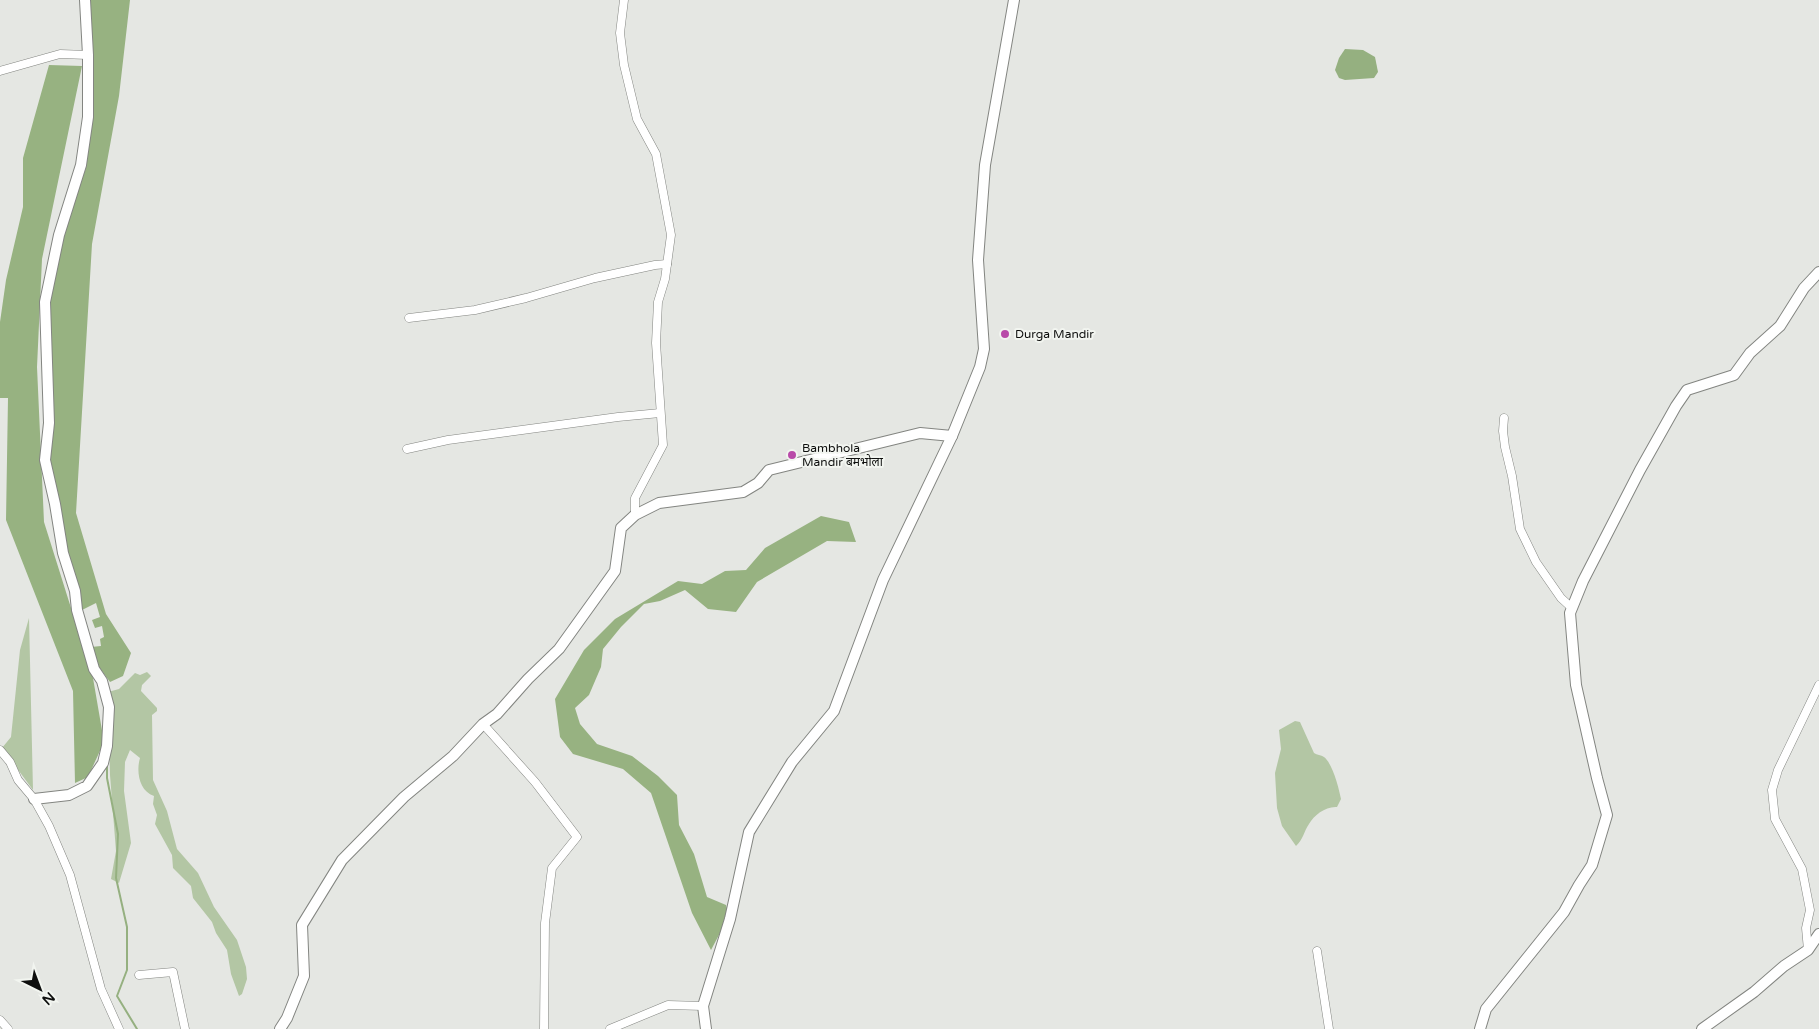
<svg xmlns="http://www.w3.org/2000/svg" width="1819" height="1029" font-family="'Varela Round','Noto Sans Devanagari',sans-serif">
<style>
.green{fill:#b3c6a4}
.forest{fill:#97b281}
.water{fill:#95b080}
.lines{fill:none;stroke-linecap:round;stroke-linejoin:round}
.stream{stroke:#95b080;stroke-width:2}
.minor-casing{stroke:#838581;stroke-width:9}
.tertiary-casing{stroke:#838581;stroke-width:12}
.minor{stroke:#fff;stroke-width:8}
.tertiary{stroke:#fff;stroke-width:10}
.poi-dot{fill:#b94ba9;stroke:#f2f5f0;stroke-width:2}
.labels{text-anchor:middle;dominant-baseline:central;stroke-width:4;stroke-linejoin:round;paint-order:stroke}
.poi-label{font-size:12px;fill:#0e0f0e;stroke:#f2f5f0;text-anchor:start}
</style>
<rect width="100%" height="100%" fill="#e5e7e3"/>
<g class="green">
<polygon points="29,618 33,790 2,748 11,737 20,650"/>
<path d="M147,672l4,4 -9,9 -1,6 16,17v3l-5,4 1,65 14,31 10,38 21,24 16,34 23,33 9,27 1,12 -5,15 -3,2 -8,-22 -4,-24 -11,-17 -4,-11 -19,-24 -2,-12 -18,-18 -1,-13 -17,-31 2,-9 -4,-11 1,-8c-15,-5 -18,-25 -14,-38l-10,-8 -5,12 -1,29 7,52 -12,40 -8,-4 5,-28 -6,-76 -2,-83 11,-3 16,-16 5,2z"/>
<path d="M1295,721l5,1 14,31c3,2 7,2 10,4 9,7 15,32 17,42l-4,8c-11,-1 -23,8 -28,17 -5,7 -6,16 -13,22l-14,-20 -5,-18 -2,-35 6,-24 -2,-19z"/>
</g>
<g class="forest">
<polygon points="88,0 130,0 119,96 92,244 76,513 106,614 131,653 123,676 110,682 94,660 91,647 101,646 100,639 104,637 102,626 95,628 92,620 100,617 96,603 80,611 48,463 49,301 62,235 86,168 93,56"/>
<polygon points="49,65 82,66 42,259 37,367 44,522 93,678 104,742 88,777 75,783 73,691 6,520 8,398 0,398 0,322 6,280 23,207 23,158"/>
<polygon points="821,516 849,522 856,542 827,541 757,582 736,612 708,609 685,590 660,601 644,604 621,627 603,649 601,667 589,695 575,708 580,724 597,744 632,756 658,776 677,795 679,825 694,854 707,897 726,905 729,916 711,950 692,913 651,793 623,769 573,754 560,737 555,699 584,650 615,619 678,581 702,584 725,571 746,570 765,548"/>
</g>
<polygon class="water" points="1345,49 1363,50 1375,57 1378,72 1374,78 1345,80 1339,78 1335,70 1339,58"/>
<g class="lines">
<polyline class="stream" points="107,765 107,778 118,834 116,878 127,927 127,970 117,996 137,1029"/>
<defs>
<g id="minor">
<polyline points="624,0 620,33 624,65 637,119 656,154 671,235 665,279 658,302 656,343 663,445 635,498 635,515"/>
<polyline points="0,71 60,54 88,55"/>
<polyline points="409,318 475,310 526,298 595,278 655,265 667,264"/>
<polyline points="1504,418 1503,431 1505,447 1512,476 1520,529 1536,562 1561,598 1572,608"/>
<polyline points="407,449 448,440 618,417 660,413"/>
<polyline points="483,724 535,782 577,837 552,868 545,923 544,1029"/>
<polyline points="0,750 10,762 18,780 34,799 49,826 70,875 101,989 119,1029"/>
<polyline points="1808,950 1806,928 1810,910 1802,869 1775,819 1772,790 1778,770 1819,685"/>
<polyline points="1317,951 1329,1029"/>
<polyline points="139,975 173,972 185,1029"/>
<polyline points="0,1020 8,1029"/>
<polyline points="610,1029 668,1005 703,1006"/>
</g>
<g id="tertiary">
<polyline points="34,799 69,795 87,786 103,763 107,746 109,707 102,681 94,669 77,610 75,591 63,553 55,504 45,460 49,423 45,302 59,235 81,165 88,117 88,55 85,0"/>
<polyline points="280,1029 287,1018 304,976 302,925 342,860 404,797 453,756 483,724 497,714 528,679 559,649 615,571 621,528 635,515 659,503 743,492 758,483 769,470 920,433 952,436"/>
<polyline points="706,1029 703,1006 730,919 749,832 792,762 834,711 883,580 952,436 980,367 984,349 978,260 985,165 1014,0"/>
<polyline points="1480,1029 1486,1009 1564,912 1579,885 1592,865 1607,815 1597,778 1576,685 1570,613 1583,581 1640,470 1676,406 1687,390 1734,375 1750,353 1780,326 1804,288 1819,272"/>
<polyline points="1702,1029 1754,992 1784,966 1808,950 1819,934"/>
</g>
</defs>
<use href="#minor" class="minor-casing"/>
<use href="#tertiary" class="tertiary-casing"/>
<use href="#minor" class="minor"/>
<use href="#tertiary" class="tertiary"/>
</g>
<g class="poi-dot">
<circle cx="1005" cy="334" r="5"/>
<circle cx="792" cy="455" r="5"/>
</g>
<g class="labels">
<g class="poi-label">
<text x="1015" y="334">Durga Mandir</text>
<text x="802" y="448">Bambhola<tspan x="802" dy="14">Mandir बमभोला</tspan></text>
</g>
</g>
<g transform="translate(40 989) rotate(138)" stroke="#f2f5f0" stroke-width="4" paint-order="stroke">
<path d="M0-4L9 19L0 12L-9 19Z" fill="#0e0f0e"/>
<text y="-8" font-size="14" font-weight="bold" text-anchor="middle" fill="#0e0f0e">N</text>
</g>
</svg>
